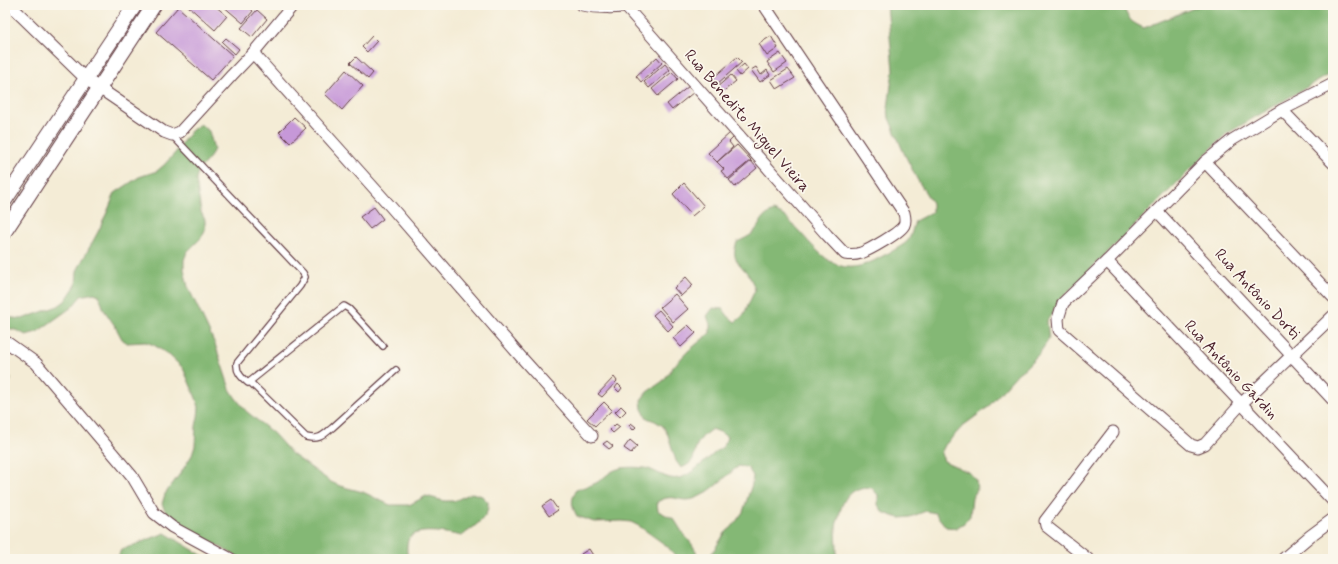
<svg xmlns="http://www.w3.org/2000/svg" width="1338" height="564" font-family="Mynerve,sans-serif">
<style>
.forest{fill:#84b874;stroke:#676c50}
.building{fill:#c698d8}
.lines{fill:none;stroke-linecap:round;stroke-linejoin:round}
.service-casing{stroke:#643e45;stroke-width:8}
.minor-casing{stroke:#643e45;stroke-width:13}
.tertiary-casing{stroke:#643e45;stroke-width:16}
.service{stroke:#fff;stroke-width:5.5}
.minor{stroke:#fff;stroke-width:11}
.tertiary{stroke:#fff;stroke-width:14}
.labels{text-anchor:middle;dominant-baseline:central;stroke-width:3.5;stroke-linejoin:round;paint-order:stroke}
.street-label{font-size:16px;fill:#4a1f2b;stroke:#fbf7ec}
</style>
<rect width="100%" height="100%" fill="#fbf7ec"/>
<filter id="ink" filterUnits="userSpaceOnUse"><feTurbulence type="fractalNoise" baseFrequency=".025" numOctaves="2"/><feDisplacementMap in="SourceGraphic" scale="8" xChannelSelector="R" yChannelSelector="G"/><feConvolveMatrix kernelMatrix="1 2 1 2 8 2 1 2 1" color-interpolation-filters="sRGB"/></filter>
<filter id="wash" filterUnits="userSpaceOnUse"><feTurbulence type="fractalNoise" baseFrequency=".012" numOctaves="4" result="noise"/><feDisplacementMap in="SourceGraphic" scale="16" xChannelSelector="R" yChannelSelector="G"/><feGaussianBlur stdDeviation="0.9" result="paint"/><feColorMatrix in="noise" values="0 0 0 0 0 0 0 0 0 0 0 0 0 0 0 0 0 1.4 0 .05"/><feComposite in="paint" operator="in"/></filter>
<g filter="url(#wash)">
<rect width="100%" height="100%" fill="#f4ecd6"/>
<g class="forest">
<path d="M887,5h236c5,14 7,17 21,23l57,-23h132v67l-107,62 -167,167 -2,4 -10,16 2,18 -10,15 -14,14 -7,5 -31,35 -23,17 -19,20 -4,8 3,8 26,12 6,8 1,9 -5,8 -2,18 -6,7 -8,5 -10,-1 -11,-14 -9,-2 -16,6 -9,1 -9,-2 -9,-4 -5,-7v-10l-6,-7c-21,-3 -29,10 -33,28 -1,4 -3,8 -3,12 0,11 2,20 0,31h-128l17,-26 7,-6 11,-15 9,-28 1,-8 -5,-8 -9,-2c-14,10 -29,28 -46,33 -15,4 -19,-7 -36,3l1,9 16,8 10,16 7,8 5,8 1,8h-19l-11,-13 -28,-20 -8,-4 -9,-1 -28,1 -17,-6c-6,-11 -6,-15 -1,-26 7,-3 14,-4 20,-7 6,-3 10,-8 15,-11 9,-6 24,-5 34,-4 11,2 22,13 34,10 14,-3 31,-23 45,-32l3,-9 -7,-5 -8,-3c-4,3 -9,6 -12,11 -10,13 0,21 -19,28l-5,-7 -8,-26 -5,-9 -8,-5 -8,-3 -5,-9 -1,-9 6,-8 16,-11 11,-15 14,-15 22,-18v-9l-3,-8 6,-8 10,1 5,7 7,6 8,-6 12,-26c-2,-6 -4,-12 -8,-17 -10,-12 -16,-15 -10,-31 6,-3 12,-5 17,-10 8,-10 6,-14 19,-21 13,4 17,11 26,20 27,30 42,49 82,26 7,-4 25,-12 28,-18 3,-5 4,-13 6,-18l17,-9v-9l-15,-24 -14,-28 -14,-33 -1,-10 5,-38z"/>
<path d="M200,124l9,7 5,18 -4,8 -12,14 -2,9 5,32 4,8v10l-4,8 -14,14 -3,8v9l4,18 27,57 15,45 5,8 11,14 27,22 19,21 39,28 9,4 23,6 27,13h19l17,-9 18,5h10l18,-8 10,3 6,6c0,3 0,7 -1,10 -5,10 -17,18 -26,24 -11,-3 -41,-8 -50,0 -5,4 -4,12 -4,18l8,5h-174l-66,-38 -9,-9 -4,-8 3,-10 17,-23 10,-16 3,-9 1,-20 2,-9 1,-10 -3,-9 -13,-30 -14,-13 -15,-10 -8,-3 -19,1 -5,-4 -7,-13 -11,-16 -5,-15 -5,-2 -13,3 -9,11 -35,25 -11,3 -8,-4 -13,-4v-10l17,2 36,-13 7,-5 11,-16 1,-14 4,-8 18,-33 9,-20 7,-17 24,-16 18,-6 7,-6 12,-13 5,-8 10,-13z"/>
<polygon points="6,371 11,379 5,391 5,372"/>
<polygon points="165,533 208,559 117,559 121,550"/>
</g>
<g id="blocks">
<g class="building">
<polygon points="187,5 214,5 227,16 215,30"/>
<polygon points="222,5 246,5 253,11 243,23"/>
<polygon points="178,7 233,56 211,80 156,32"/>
<polygon points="257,10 267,19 252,37 241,28"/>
<polygon points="372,36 377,41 367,52 362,47"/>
<polygon points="771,36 778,48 767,56 759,44"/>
<polygon points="226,38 239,49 235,54 222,42"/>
<polygon points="780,53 787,63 774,72 767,62"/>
<polygon points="356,57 373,73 368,79 350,63"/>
<polygon points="657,57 662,63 641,82 636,76"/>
<polygon points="737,57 742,62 717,84 712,79"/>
<polygon points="665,64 670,70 649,88 644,82"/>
<polygon points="744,64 748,69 740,76 736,71"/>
<polygon points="756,67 761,75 767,70 770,75 760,82 751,70"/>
<polygon points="788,69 795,78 777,89 771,80"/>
<polygon points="346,70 363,86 342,110 325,94"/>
<polygon points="672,72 678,79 658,96 652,89"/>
<polygon points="731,75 736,81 720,94 715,89"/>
<polygon points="689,86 694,92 672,110 667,104"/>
<polygon points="294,117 306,128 290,143 279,132"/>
<polygon points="730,133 734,137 729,142 733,147 717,162 708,153"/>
<polygon points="737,145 751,160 728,179 721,171 724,169 717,162"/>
<polygon points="751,161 757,168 735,187 729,180"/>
<polygon points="684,183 704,206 692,216 673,194"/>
<polygon points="374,207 383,219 370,229 360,217"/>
<polygon points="686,277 693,285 681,296 674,288"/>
<polygon points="675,294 688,309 673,322 660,307"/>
<polygon points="659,310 673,326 668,331 653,315"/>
<polygon points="688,325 696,333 681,347 673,338"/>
<polygon points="614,377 617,381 602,397 598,394"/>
<polygon points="618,384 622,388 619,392 615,388"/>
<polygon points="604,402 612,410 595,426 587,419"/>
<polygon points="621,406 626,411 620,417 615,412"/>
<polygon points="631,423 636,427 633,430 629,425"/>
<polygon points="616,424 620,427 613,433 610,430"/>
<polygon points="630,440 637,446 631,453 624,448"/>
<polygon points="607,441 613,446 609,449 603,444"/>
<polygon points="551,500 558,510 549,516 542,506"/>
<polygon points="589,549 594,557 590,559 584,559 581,554"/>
</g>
</g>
</g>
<g filter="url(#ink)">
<use href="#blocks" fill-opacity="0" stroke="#643e45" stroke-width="1"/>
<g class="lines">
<defs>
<g id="service">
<path d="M172,135l131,138 2,4 -5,9 -63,77c-1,9 4,14 11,20l96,-77 5,3 34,37"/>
<path d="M250,382l56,55c14,3 16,-1 26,-9l64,-58"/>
</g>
<g id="minor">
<polyline points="10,5 86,79 164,132 172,135 180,132 232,75 253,53 293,5"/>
<path d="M582,5c15,3 36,4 51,0"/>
<path d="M626,7l201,228 18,19c6,1 10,1 16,-1 8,-3 39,-20 43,-28 2,-4 1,-8 0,-12l-140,-208"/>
<polyline points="253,53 391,207 521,357 592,436"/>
<polyline points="1333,84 1282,110 1232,140 1205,162 1107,261 1063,303 1058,319 1059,330 1191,445 1198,447 1205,444 1241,404 1333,316"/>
<polyline points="1282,110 1333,163"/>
<polyline points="1205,162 1333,297"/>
<polyline points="1157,211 1333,400"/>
<polyline points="1107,261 1333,501"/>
<polyline points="5,341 36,363 132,476 154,513 172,527 231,559"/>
<polyline points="1088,559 1051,530 1046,526 1045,521 1113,432"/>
<polyline points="1283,559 1310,536 1333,519"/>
</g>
<g id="tertiary">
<polyline points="5,200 135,5"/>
<polyline points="5,231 154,5"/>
</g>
</defs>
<use href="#service" class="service-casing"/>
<use href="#minor" class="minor-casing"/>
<use href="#tertiary" class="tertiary-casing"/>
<use href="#service" class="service"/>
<use href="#minor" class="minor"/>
<use href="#tertiary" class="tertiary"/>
</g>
</g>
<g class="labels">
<g class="street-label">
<text transform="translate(747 121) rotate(49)">Rua Benedito Miguel Vieira</text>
<text transform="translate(1257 294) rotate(47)">Rua Antônio Dorti</text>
<text transform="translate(1231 370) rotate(47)">Rua Antônio Gardin</text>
</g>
</g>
<rect width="1338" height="564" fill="none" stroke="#fbf7ec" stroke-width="20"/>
</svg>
